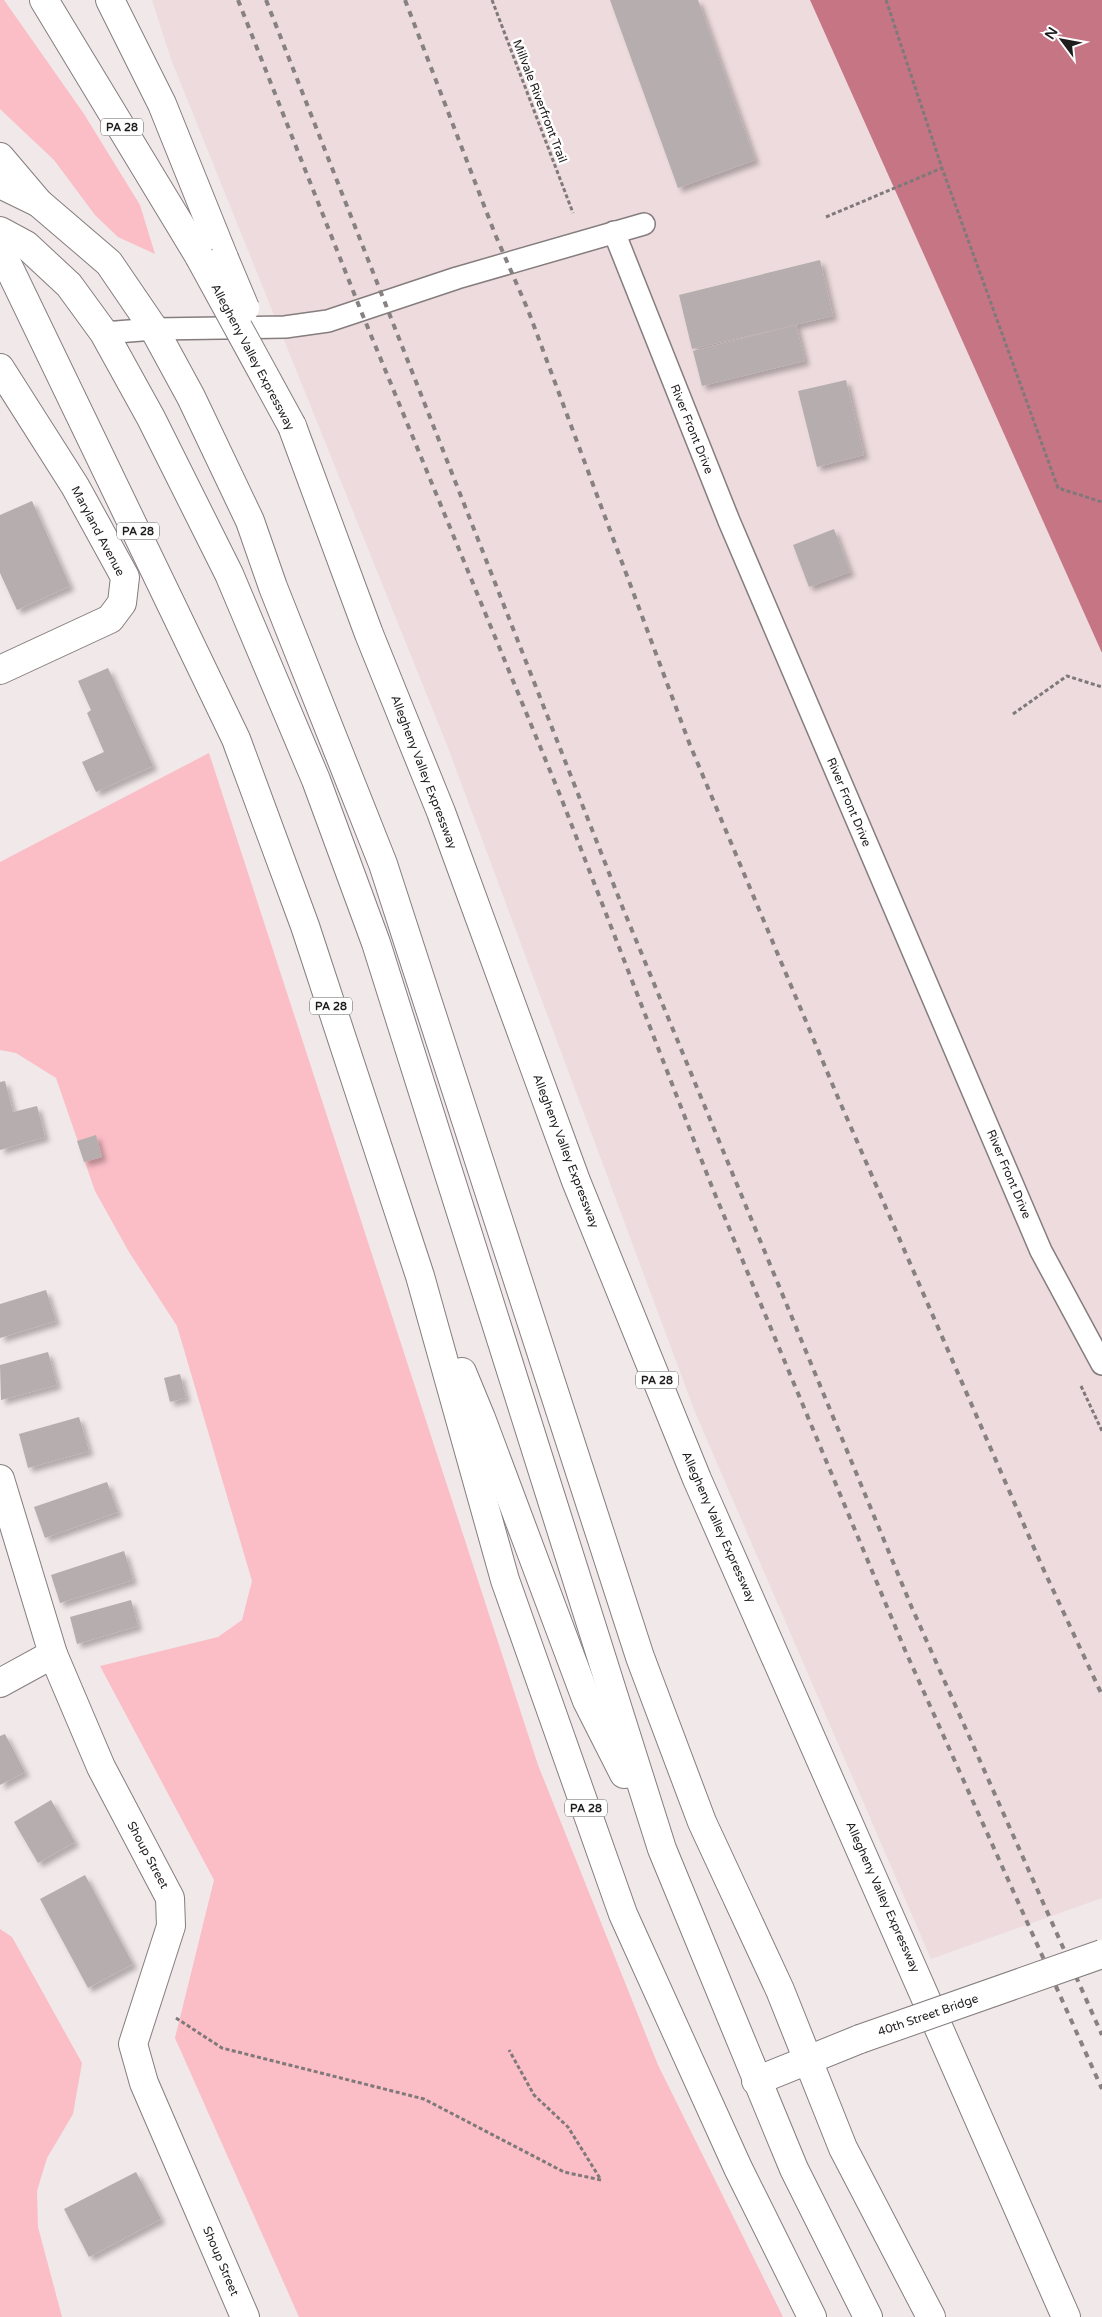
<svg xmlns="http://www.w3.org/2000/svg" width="1102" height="2317" font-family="'Varela Round',sans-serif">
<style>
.built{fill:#eddbdd}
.green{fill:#fbbdc6}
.water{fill:#c67584}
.building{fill:#b5adae;filter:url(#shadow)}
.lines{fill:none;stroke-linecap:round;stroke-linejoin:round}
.service-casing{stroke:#857d7e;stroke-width:24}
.minor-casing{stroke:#857d7e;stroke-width:30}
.primary-casing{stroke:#857d7e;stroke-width:30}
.motorway-casing{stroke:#857d7e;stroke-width:30}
.path{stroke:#7f797a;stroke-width:3;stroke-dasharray:4 2.5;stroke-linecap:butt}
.service{stroke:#fff;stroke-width:21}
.minor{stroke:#fff;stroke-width:28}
.primary{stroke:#fff;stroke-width:28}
.motorway{stroke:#fff;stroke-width:28}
.rail{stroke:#878181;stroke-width:4;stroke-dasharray:6 6;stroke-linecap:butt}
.primary-bridge-casing{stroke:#857d7e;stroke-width:30;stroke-linecap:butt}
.motorway-bridge-casing{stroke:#857d7e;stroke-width:30;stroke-linecap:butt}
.primary-bridge{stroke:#fff;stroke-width:28}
.motorway-bridge{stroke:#fff;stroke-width:28}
.labels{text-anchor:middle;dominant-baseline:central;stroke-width:5;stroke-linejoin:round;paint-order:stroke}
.shield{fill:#fff;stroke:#626060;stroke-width:1}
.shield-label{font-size:11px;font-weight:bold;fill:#1f1c1c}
.street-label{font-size:12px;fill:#1f1c1c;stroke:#fff}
</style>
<defs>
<filter id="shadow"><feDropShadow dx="4.5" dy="4.5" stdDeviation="2.5" flood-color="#0004"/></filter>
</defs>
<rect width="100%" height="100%" fill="#f1e8e9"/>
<polygon class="built" points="152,0 810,0 1102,653 1102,1898 931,1959 695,1412 447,745 171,59"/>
<g class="green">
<polygon points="0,0 4,0 84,114 140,205 155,254 118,237 95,215 54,160 0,109"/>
<polygon points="209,753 538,1765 658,2065 783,2317 299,2317 175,2038 214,1880 100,1666 218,1637 242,1620 252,1581 177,1326 129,1252 95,1191 56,1078 16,1053 0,1050 0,862"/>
<polygon points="0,1929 12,1937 82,2063 73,2114 47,2158 37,2191 38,2227 62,2317 0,2317"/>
</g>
<polygon class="water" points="810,0 1102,0 1102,653"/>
<g class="building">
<polygon points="610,0 698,0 755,160 678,188"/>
<polygon points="820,260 833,316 692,349 679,295"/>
<polygon points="796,325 805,361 702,386 693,351"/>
<polygon points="846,380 864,455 817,467 798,391"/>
<polygon points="32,501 70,586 17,610 0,573 0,515"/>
<polygon points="834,529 850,572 809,587 793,545"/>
<polygon points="108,668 153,766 96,792 82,762 104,752 87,713 91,710 78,681"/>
<polygon points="5,1081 13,1112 37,1106 45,1137 0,1150 0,1082"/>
<polygon points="96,1135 102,1157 84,1162 77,1141"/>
<polygon points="46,1290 56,1321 0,1338 0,1304"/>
<polygon points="48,1352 57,1385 1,1400 0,1365"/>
<polygon points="180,1374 186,1398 170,1402 164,1378"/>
<polygon points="79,1417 89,1451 28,1468 19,1434"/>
<polygon points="107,1482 118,1512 45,1538 34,1507"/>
<polygon points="124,1551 133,1580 60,1603 51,1575"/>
<polygon points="131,1600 138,1626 77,1644 70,1617"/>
<polygon points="5,1734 25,1772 0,1785 0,1736"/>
<polygon points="51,1800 75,1842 38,1863 14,1822"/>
<polygon points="85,1875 133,1964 88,1988 40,1899"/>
<polygon points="136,2172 161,2219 89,2257 64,2209"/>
</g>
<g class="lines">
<defs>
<g id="service">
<polyline points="614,232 729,521 1041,1251 1102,1364"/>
<polyline points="104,333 154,329 285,327 328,321 457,278 644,224"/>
</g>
<g id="minor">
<polyline points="0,368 75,486 125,577 122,603 110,619 0,670"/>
<polyline points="0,1479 53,1654 101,1767 170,1898 171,1926 133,2044 144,2083 245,2317"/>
<polyline points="0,1683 53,1654"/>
</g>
<g id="primary">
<polyline points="0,184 39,203"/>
<polyline points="756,2081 860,2039"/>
</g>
<g id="motorway">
<polyline points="44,0 199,256"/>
<polyline points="110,0 162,104 224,258"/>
<polyline points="0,157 39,203 109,263 154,329 191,397 250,521 273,587 383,864 640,1657 702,1822 780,1990 843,2148 931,2317"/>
<polyline points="0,231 26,245 69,285 104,333 151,418 229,574 316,780 376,943 662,1849 794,2169 868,2317"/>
<polyline points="0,249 236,739 305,926 420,1276 505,1580 623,1914 738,2168 812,2317"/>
<polyline points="292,426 369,634 441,812 576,1181 697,1479 1066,2317"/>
<polyline points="462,1372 481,1418 587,1701 624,1774"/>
</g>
</defs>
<use href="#service" class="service-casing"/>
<use href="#minor" class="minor-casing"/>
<use href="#primary" class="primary-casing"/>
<use href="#motorway" class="motorway-casing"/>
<g class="path">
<polyline points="492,0 573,213"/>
<polyline points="886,0 942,168 1058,488 1102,502"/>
<polyline points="826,217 942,168"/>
<polyline points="1013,714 1067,676 1102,687"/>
<polyline points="1081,1386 1102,1431"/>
<polyline points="176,2018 222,2048 424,2099 564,2172 601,2180 568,2127 534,2095 509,2050"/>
</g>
<use href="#service" class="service"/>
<use href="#minor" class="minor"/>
<use href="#primary" class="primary"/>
<use href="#motorway" class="motorway"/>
<g class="rail">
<polyline points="238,0 361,311 560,795 712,1187 905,1650 1102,2089"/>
<polyline points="266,0 624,911 912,1608 1102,2035"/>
<polyline points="405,0 495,234 528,310 690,745 839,1100 1041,1564 1102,1695"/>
</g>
<defs>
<polyline id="primary-bridge" points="860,2039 1102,1954"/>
<g id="motorway-bridge">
<polyline points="199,256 292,426"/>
<polyline points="224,258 245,308"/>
</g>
</defs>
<use href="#primary-bridge" class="primary-bridge-casing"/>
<use href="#motorway-bridge" class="motorway-bridge-casing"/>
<use href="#primary-bridge" class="primary-bridge"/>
<use href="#motorway-bridge" class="motorway-bridge"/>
</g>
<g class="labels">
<g class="shield">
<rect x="101" y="118.5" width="42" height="17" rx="4"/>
<rect x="117" y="522.5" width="42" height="17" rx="4"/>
<rect x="310" y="997.5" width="42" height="17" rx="4"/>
<rect x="636" y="1371.5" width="42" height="17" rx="4"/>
<rect x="565" y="1799.5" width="42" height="17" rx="4"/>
</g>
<g class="shield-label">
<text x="122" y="127">PA 28</text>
<text x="138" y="531">PA 28</text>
<text x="331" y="1006">PA 28</text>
<text x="657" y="1380">PA 28</text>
<text x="586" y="1808">PA 28</text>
</g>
<g class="street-label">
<text transform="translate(540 101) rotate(69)">Millvale Riverfront Trail</text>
<text transform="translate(253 357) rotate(62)">Allegheny Valley Expressway</text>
<text transform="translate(692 429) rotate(68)">River Front Drive</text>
<text transform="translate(98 531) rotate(62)">Maryland Avenue</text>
<text transform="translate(424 772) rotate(69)">Allegheny Valley Expressway</text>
<text transform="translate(849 802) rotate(67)">River Front Drive</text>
<text transform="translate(566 1151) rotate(69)">Allegheny Valley Expressway</text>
<text transform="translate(1009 1174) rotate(67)">River Front Drive</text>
<text transform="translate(719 1527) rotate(66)">Allegheny Valley Expressway</text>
<text transform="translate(148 1855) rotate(62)">Shoup Street</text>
<text transform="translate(883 1897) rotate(66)">Allegheny Valley Expressway</text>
<text transform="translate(928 2015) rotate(-19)">40th Street Bridge</text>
<text transform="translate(221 2261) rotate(67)">Shoup Street</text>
</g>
</g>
<g transform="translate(1062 40) rotate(302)" stroke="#ffffff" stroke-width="4" paint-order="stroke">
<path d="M0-4L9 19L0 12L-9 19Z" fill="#1f1c1c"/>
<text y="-8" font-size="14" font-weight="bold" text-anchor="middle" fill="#1f1c1c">N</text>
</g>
</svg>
